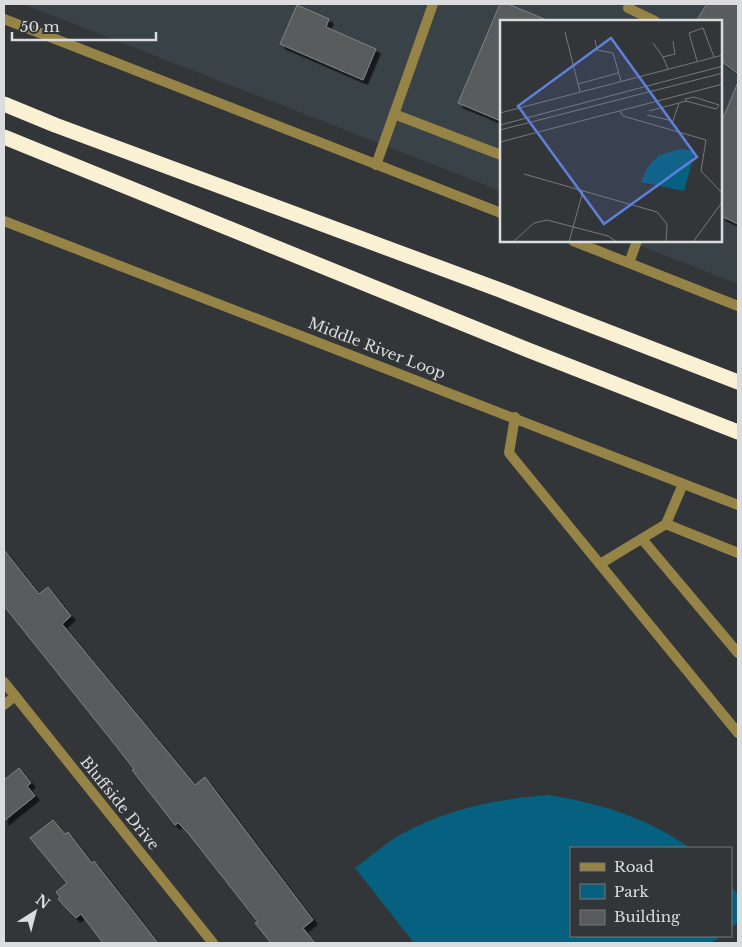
<svg xmlns="http://www.w3.org/2000/svg" width="742" height="947" font-family="'Libre Baskerville',serif">
<style>
.built{fill:#394247}
.green{fill:#066080}
.building{fill:#585b5d;stroke:#7f8384;filter:url(#shadow)}
.lines{fill:none;stroke-linecap:round;stroke-linejoin:round}
.lane{stroke:#968346;stroke-width:10}
.street{stroke:#968346;stroke-width:10}
.highway{stroke:#faf1d5;stroke-width:15}
.labels{text-anchor:middle;dominant-baseline:central;stroke-width:4;stroke-linejoin:round;paint-order:stroke}
.street-label{font-size:15px;fill:#dadcdd;stroke:#333638}
.inset-road{fill:none;stroke:#76787a;stroke-width:1}
.view{fill:#5f80da;fill-opacity:0.15;stroke:#5f80da;stroke-width:2.5}
.inset-edge{fill:none;stroke:#dadcdd;stroke-width:2.5}
</style>
<defs>
<filter id="shadow"><feDropShadow dx="4.5" dy="4.5" stdDeviation="0" flood-color="#0009"/></filter>
</defs>
<rect width="100%" height="100%" fill="#333638"/>
<polygon class="built" points="23,4 738,4 738,284 628,241 721,241 721,21 501,21 501,191"/>
<g class="green">
<path d="M549,795c52,9 97,22 141,53h-119v88h150l-10,7h-297l-59,-75c14,-10 28,-23 43,-32 48,-27 97,-37 151,-41z"/>
<polygon points="731,886 738,895 738,922 731,928"/>
</g>
<g class="building">
<polygon points="500,4 508,4 549,21 501,21 501,121 458,103"/>
<polygon points="707,4 738,4 738,74 721,61 721,21 696,21"/>
<polygon points="297,5 329,19 326,27 376,49 363,80 280,44"/>
<polygon points="738,82 738,224 721,216 721,123"/>
<polygon points="4,550 39,594 48,587 71,616 62,624 195,785 205,777 313,920 303,928 315,943 271,943 255,923 258,922 188,833 178,823 175,825 132,770 134,769 112,741 4,606"/>
<polygon points="19,768 31,783 27,786 35,796 4,821 4,780"/>
<polygon points="53,820 65,834 68,832 92,863 94,861 158,943 103,943 81,914 76,918 69,911 58,899 60,897 56,892 67,883 30,838"/>
</g>
<g class="lines">
<g class="lane">
<polyline points="630,4 628,8 655,21"/>
<polyline points="394,114 501,155"/>
<polyline points="629,263 637,241"/>
<polyline points="515,417 509,453 738,733"/>
<polyline points="666,524 738,553"/>
<polyline points="642,539 738,653"/>
<polyline points="600,564 666,524 683,484"/>
</g>
<g class="street">
<polyline points="4,19 501,213"/>
<polyline points="376,165 433,4"/>
<polyline points="4,221 738,505"/>
<polyline points="573,241 738,306"/>
<polyline points="4,682 213,943"/>
<polyline points="4,705 15,696"/>
</g>
<g class="highway">
<polyline points="4,104 55,125 500,290 738,382"/>
<polyline points="4,137 528,350 738,432"/>
</g>
</g>
<g class="labels">
<g class="street-label">
<text transform="translate(377 348) rotate(21)">Middle River Loop</text>
<text transform="translate(120 803) rotate(51)">Bluffside Drive</text>
</g>
</g>
<g transform="translate(500 20)">
<rect width="222" height="222" fill="#333638"/>
<path d="M181,129l14,2 -11,40 -43,-9 6,-14 12,-13z" fill="#066080"/>
<path class="inset-road" d="M65,12l15,60M95,20l2,10 16,3 8,28M153,23l10,14M197,41l-8,-28 14,-5 11,29M168,49l-5,-12 12,-3 -2,-13M78,64l40,-11M186,79l8,-2 25,8 -3,4 -30,-8M120,91l3,5 83,24 -5,31 22,23M149,91l37,-10 -1,-3M0,93l223,-58M147,95l26,6 6,-18M0,105l223,-59M0,110l223,-57M0,122l223,-58M24,154l133,38 10,12 -1,18M13,222l21,-19 13,-3 61,16 9,6M69,222l14,-51M193,222l30,-41"/>
<path class="view" d="M111,18l86,119 -93,67 -86,-118z"/>
<rect width="222" height="222" class="inset-edge"/>
</g>
<rect width="742" height="947" fill="none" stroke="#dadcdd" stroke-width="10"/>
<rect x="570" y="847" width="162" height="90" fill="#333638" stroke="#76787a"/>
<rect x="580" y="863" width="25" height="8" fill="#968346" stroke="#76787a"/>
<text x="614" y="872" font-size="15" fill="#dadcdd">Road</text>
<rect x="580" y="884" width="25" height="15" fill="#066080" stroke="#76787a"/>
<text x="614" y="897" font-size="15" fill="#dadcdd">Park</text>
<rect x="580" y="910" width="25" height="15" fill="#585b5d" stroke="#76787a"/>
<text x="614" y="922" font-size="15" fill="#dadcdd">Building</text>
<g transform="translate(35 912) rotate(36)" stroke="#333638" stroke-width="4" paint-order="stroke">
<path d="M0-4L9 19L0 12L-9 19Z" fill="#dadcdd"/>
<text y="-8" font-size="14" font-weight="bold" text-anchor="middle" fill="#dadcdd">N</text>
</g>
<path d="M12 32v8h144v-8" fill="none" stroke="#dadcdd" stroke-width="2.5"/>
<text x="20" y="32" font-size="15" fill="#dadcdd" stroke="#333638" stroke-width="4" paint-order="stroke">50 m</text>
</svg>
